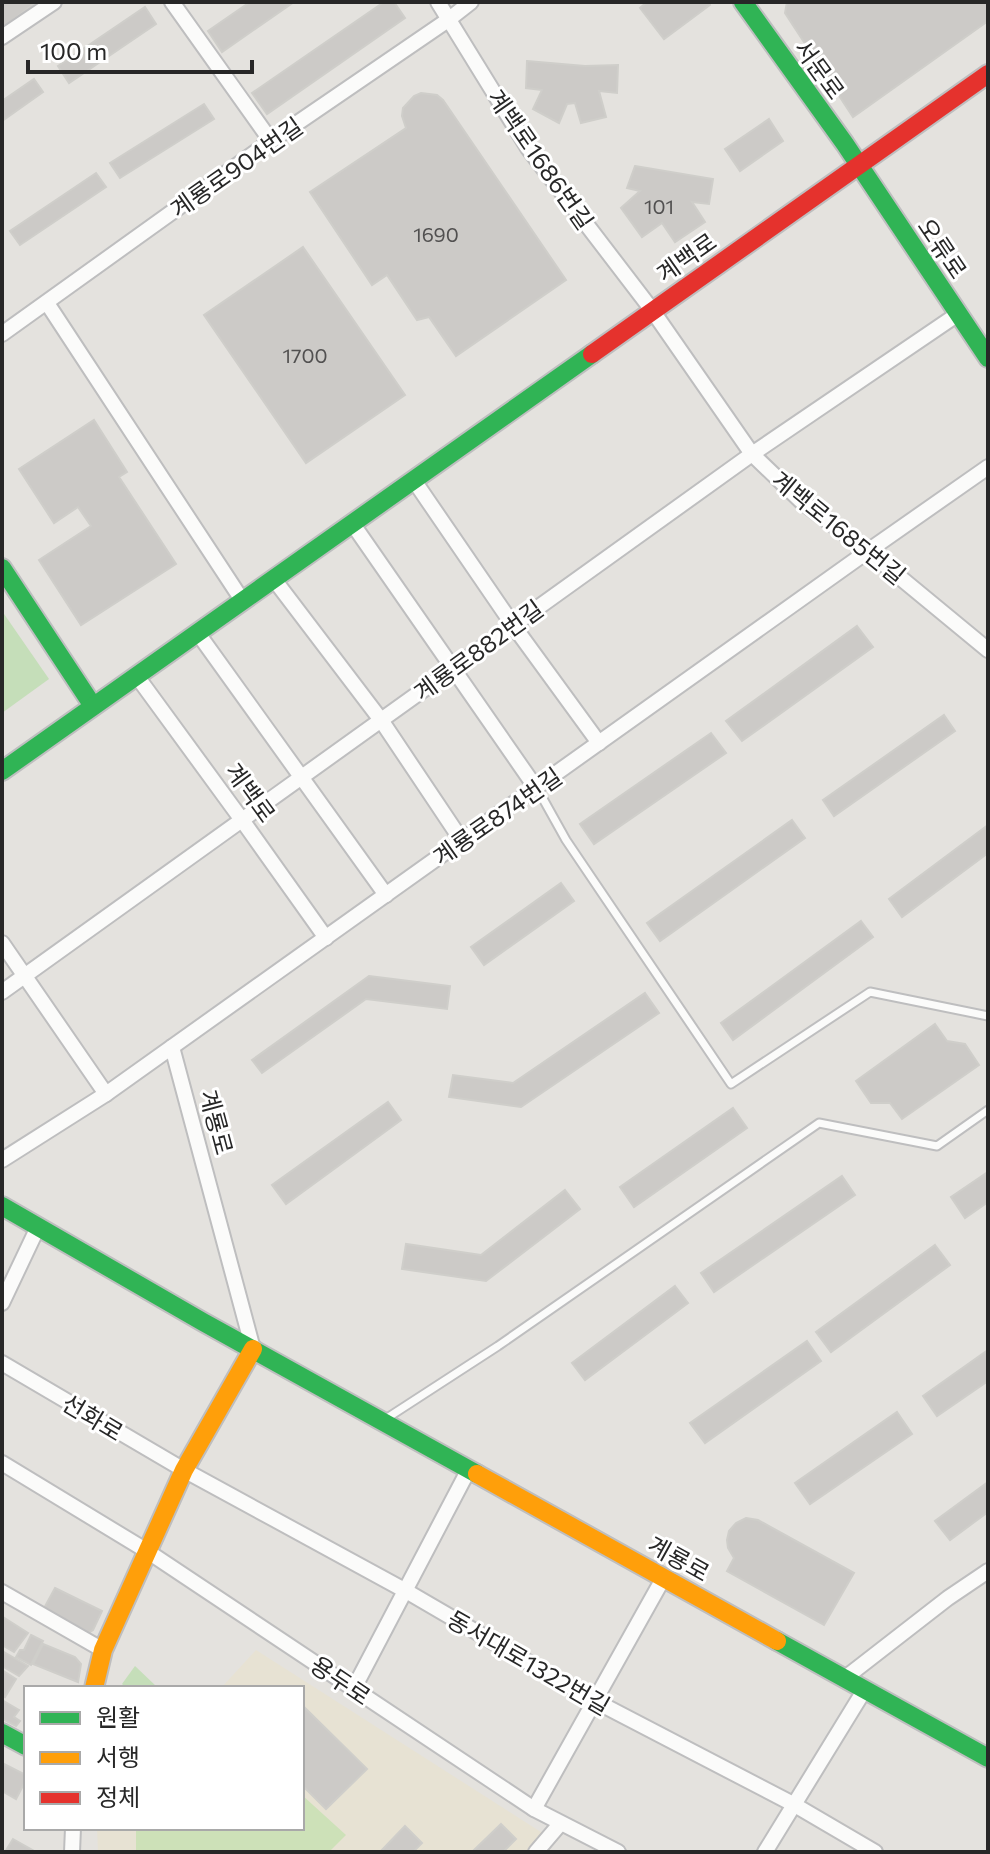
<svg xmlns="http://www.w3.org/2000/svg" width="990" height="1854" font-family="Commissioner,'Noto Sans KR',sans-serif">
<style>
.education{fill:#e7e2d3}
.green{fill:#c5deb9}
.pitch{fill:#cde1b8}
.building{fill:#cccac7;stroke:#cfceca;stroke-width:2}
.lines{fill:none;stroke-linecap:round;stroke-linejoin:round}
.lane-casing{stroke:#bebebf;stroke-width:11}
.street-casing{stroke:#bebebf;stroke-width:18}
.fast-casing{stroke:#bebebf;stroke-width:22}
.slow-casing{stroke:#bebebf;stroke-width:22}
.jam-casing{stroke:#bebebf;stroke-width:22}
.lane{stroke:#fbfbfa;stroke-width:7}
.street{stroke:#fbfbfa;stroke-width:14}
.fast{stroke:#30b455;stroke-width:18}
.slow{stroke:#ff9f0a;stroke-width:18}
.jam{stroke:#e5322d;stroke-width:18}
.labels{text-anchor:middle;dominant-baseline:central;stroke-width:6;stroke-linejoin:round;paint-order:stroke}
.number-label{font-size:20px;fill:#515050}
.street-label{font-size:24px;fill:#272727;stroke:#fff}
</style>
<rect width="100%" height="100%" fill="#e4e2de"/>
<polygon class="education" points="256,1650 544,1834 527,1852 98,1852 97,1828 302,1828 302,1688 221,1688"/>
<g class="green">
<polygon points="2,611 49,679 2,713"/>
<polygon points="135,1666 157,1687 157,1688 126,1688 122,1684"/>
</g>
<polygon class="pitch" points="302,1795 346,1835 329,1852 136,1852 136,1828 302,1828"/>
<g class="building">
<polygon points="2,2 36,2 5,26 2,23"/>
<polygon points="250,2 294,2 222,52 208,31"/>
<polygon points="384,2 394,2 405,18 267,114 252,93"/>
<polygon points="647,2 709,2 710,5 664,39 640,8"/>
<polygon points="787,2 988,2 988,21 853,117 785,13"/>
<polygon points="145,7 156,24 69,83 58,66"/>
<polygon points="527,61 585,66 618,65 617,93 599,91 606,117 581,123 575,103 567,104 559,123 533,109 542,90 526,88"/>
<polygon points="34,79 43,92 2,121 2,101"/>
<polygon points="421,93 437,95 443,100 566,280 456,356 429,317 417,320 387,275 372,285 310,192 406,128 402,116 403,108 414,96"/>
<polygon points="204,104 214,119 120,178 110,163"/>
<polygon points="769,119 783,141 740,171 725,149"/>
<polygon points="635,166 713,179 709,204 692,202 705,222 675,242 662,223 642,237 621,208 640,191 627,188"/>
<polygon points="96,173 106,187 20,245 10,231"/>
<polygon points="303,247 405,395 306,463 204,315"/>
<polygon points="94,420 127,472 119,477 176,564 81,625 39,560 91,526 78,507 54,523 19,469"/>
<polygon points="857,626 873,647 742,741 726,721"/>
<polygon points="944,715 955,731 834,816 823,800"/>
<polygon points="711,733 726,753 594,844 580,824"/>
<polygon points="792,820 805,838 660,941 647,923"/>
<polygon points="988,825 988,853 902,917 889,899"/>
<polygon points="561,883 574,901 484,965 471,947"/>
<polygon points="861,921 873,937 733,1040 721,1023"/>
<polygon points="369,976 450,986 447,1009 366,999 262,1073 252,1060"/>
<polygon points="645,993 659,1013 521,1107 449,1097 453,1075 513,1083"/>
<polygon points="935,1024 947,1041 965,1044 979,1065 902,1119 890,1103 871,1103 856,1081"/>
<polygon points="388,1102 401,1120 286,1204 272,1185"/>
<polygon points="733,1108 747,1128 634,1207 620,1187"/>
<polygon points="988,1172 988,1202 965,1218 951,1197"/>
<polygon points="842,1176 855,1195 714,1292 701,1273"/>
<polygon points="565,1190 580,1209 486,1281 402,1269 406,1244 481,1255"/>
<polygon points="935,1245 950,1265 831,1352 816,1332"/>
<polygon points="675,1286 688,1303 585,1380 572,1363"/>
<polygon points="807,1341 821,1361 705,1443 690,1423"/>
<polygon points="988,1350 988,1381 937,1416 923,1396"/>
<polygon points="897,1412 912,1434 810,1504 795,1483"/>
<polygon points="988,1482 988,1512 950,1540 935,1521"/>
<polygon points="746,1518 758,1520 854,1573 824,1625 727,1571 734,1558 728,1548 727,1540 729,1531 736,1523"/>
<polygon points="55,1588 102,1611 93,1630 88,1633 43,1610"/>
<polygon points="3,1617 28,1633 14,1652 2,1645"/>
<polygon points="31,1635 43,1641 31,1665 16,1657 20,1650 24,1650"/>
<polygon points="43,1644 75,1657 81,1664 78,1682 33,1664"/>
<polygon points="4,1652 28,1666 19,1676 2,1666 2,1656"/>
<polygon points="2,1670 16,1679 5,1697 2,1695"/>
<polygon points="2,1700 19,1710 14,1717 20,1721 16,1726 2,1719"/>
<polygon points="302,1705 367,1769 326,1809 302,1785"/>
<polygon points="2,1763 26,1775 26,1780 16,1799 2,1791"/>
<polygon points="501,1824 516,1839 503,1852 472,1852"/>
<polygon points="405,1826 422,1843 413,1852 380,1852"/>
<polygon points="13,1839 36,1852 5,1852"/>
</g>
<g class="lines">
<defs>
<g id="lane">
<polyline points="537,788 566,840 731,1084 870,992 988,1016"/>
<polyline points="384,1420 498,1346 819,1123 937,1146 988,1110"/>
</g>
<g id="street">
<polyline points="172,2 271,141"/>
<polyline points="438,2 528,148 652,310 752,454 801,501 868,551 988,650"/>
<polyline points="2,37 54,2"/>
<polyline points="47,303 242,600"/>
<polyline points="2,334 271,141 448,20 471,2"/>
<polyline points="413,479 513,625 599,743"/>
<polyline points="352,523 536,788"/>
<polyline points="273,578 381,720 462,841"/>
<polyline points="197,632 386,895"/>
<polyline points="136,675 242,820 326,938"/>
<polyline points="2,943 106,1094"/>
<polyline points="2,992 752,454 958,314"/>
<polyline points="172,1047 253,1349"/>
<polyline points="2,1160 106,1094 868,551 988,467"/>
<polyline points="2,1303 38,1227"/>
<polyline points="2,1363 184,1470 406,1591 595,1701 793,1804 875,1852"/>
<polyline points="2,1463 147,1551 534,1809 618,1852"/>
<polyline points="2,1592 103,1650"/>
<polyline points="845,1678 948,1598 988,1571"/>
<polyline points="354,1688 469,1469"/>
<polyline points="534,1809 664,1577"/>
<polyline points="72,1852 73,1828"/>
<polyline points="536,1852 560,1824"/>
<polyline points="765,1852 865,1689"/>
</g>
<g id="fast">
<polyline points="743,2 845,144 988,358"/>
<polyline points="2,568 93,706"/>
<polyline points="2,771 592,354"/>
<polyline points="2,1206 203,1322 477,1474"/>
<polyline points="777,1641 988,1758"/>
<polyline points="2,1733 26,1746"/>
</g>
<g id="slow">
<polyline points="477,1474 777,1641"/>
<polyline points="94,1688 103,1650 184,1470 253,1349"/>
</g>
<polyline id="jam" points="592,354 988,74"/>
</defs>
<use href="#lane" class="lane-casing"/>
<use href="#street" class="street-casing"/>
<use href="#fast" class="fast-casing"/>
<use href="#slow" class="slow-casing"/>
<use href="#jam" class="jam-casing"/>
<use href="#lane" class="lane"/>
<use href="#street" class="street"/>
<use href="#fast" class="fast"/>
<use href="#slow" class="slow"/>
<use href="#jam" class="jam"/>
</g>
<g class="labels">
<g class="number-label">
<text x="659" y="206">101</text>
<text x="436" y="234">1690</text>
<text x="305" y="355">1700</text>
</g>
<g class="street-label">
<text transform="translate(820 69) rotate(54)">서문로</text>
<text transform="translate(541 159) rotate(55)">계백로1686번길</text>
<text transform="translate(236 167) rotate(-35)">계룡로904번길</text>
<text transform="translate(943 248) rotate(56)">오류로</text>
<text transform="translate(686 257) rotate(-35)">계백로</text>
<text transform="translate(839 527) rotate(39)">계백로1685번길</text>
<text transform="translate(478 650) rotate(-36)">계룡로882번길</text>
<text transform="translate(251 792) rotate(54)">계백로</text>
<text transform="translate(497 816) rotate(-35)">계룡로874번길</text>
<text transform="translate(217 1122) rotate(75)">계룡로</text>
<text transform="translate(93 1417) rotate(31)">선화로</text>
<text transform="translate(679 1558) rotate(29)">계룡로</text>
<text transform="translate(529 1662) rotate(30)">동서대로1322번길</text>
<text transform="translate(341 1680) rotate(34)">용두로</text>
</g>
</g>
<rect width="990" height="1854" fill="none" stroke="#272727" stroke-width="8"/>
<rect x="24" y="1686" width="280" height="144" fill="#ffffff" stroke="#a9a9a9" stroke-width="2"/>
<rect x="40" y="1712" width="40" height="12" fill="#30b455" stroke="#a9a9a9" stroke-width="2"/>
<text x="96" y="1726" font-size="24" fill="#272727">원활</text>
<rect x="40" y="1752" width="40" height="12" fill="#ff9f0a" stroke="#a9a9a9" stroke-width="2"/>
<text x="96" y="1766" font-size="24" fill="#272727">서행</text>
<rect x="40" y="1792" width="40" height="12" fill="#e5322d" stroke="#a9a9a9" stroke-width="2"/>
<text x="96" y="1806" font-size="24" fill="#272727">정체</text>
<path d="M28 60v12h224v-12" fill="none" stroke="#272727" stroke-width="4"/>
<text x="40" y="60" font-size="24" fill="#272727" stroke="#ffffff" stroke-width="6" paint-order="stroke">100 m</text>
</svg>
